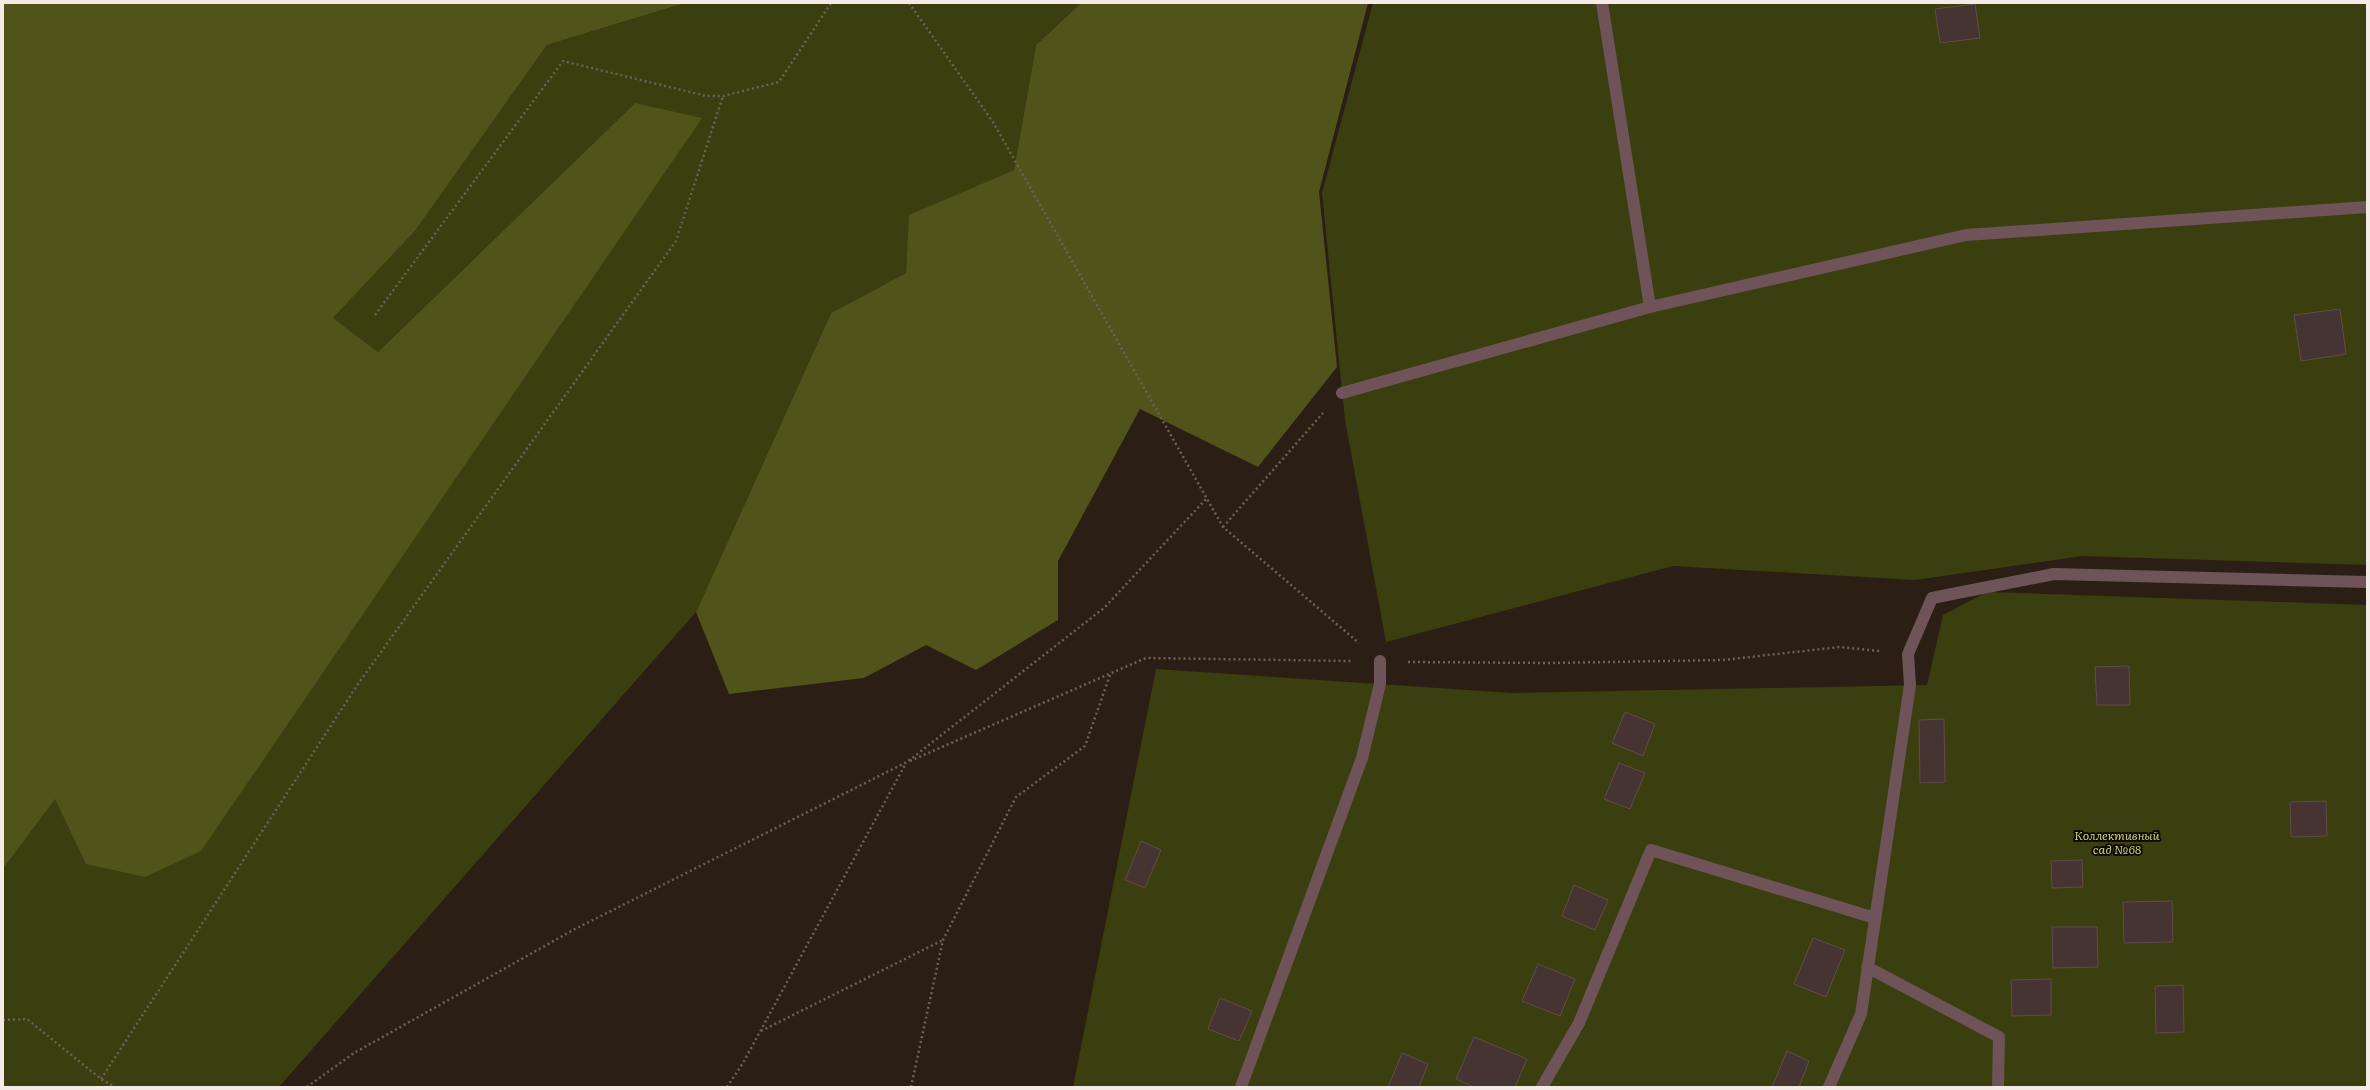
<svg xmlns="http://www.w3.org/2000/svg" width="2370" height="1090" font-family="Literata,serif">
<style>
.green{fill:#3b3e0e}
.forest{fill:#50531a}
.building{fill:#463432;stroke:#604d4a}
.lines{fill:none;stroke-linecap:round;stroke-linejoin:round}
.path{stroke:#6d6159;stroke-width:2.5;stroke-dasharray:2 3;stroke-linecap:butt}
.lane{stroke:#6e5459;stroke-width:12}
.labels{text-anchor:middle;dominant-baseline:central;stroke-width:4;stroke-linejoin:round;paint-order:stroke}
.park-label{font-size:12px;font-style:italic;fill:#c9d07c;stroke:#0f0906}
</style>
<rect width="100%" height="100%" fill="#2b1e15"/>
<g class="green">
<polygon points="685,3 1081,3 1036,45 1014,170 910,215 906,273 831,313 696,612 279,1087 3,1087 3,869 55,798 635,103 378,352 333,318 415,231 547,45"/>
<polygon points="1373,3 2367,3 2367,565 2083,556 1915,580 1673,566 1386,642 1345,420 1322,193"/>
<polygon points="1987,592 2367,605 2367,1087 1073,1087 1156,669 1513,693 1927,685 1943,615"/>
</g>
<g class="forest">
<polygon points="3,3 685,3 547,45 415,231 333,318 378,352 635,103 702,118 201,851 145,877 86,864 55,799 3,869"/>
<polygon points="1081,3 1368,3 1319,192 1337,367 1258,467 1140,409 1058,561 1058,620 976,670 926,645 864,678 729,694 696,612 831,313 906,273 909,215 1014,170 1036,45"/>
</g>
<g class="building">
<polygon points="1975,4 1980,38 1940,43 1935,9"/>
<polygon points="2340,309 2346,354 2301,361 2294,315"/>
<polygon points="2129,666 2130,705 2097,705 2095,667"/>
<polygon points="1625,712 1655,724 1643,756 1612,743"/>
<polygon points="1944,719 1945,782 1920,783 1919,720"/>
<polygon points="1619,763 1645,773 1630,809 1604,799"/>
<polygon points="2326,801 2327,836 2291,837 2290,802"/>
<polygon points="1141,841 1161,850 1145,888 1125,880"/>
<polygon points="2082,860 2083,887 2052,888 2051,861"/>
<polygon points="1574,885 1608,900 1595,930 1562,916"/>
<polygon points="2172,901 2173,942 2124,943 2123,902"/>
<polygon points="2052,927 2097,927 2098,967 2053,968"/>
<polygon points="1813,938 1845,950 1826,997 1794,984"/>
<polygon points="1538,964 1575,979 1560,1016 1522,1001"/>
<polygon points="2051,979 2051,1015 2012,1016 2011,980"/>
<polygon points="2183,985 2184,1032 2156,1033 2155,986"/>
<polygon points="1220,998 1252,1011 1239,1041 1208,1029"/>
<polygon points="1474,1037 1527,1059 1515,1087 1474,1087 1456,1079"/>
<polygon points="1787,1051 1809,1061 1799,1087 1772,1087"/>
<polygon points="1402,1053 1428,1064 1419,1087 1388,1087"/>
</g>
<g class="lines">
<g class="path">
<polyline points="909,3 993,122 1223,527 1359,643"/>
<polyline points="375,315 563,61 706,96 723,96 779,82 831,3"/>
<polyline points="1223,527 1323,413"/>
<polyline points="1408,662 1551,663 1723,660 1840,647 1880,651"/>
<polyline points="910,761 1146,658 1352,661"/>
<polyline points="3,1020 27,1019 101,1079 115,1087"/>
<polyline points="761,1031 943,940"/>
<polyline points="101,1079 358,684 676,241 723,96"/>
<polyline points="307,1087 354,1053 575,929 907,762 1104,608 1207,498"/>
<polyline points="727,1087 743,1063 906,763"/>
<polyline points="911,1087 943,940 1016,797 1085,746 1110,675"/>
</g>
<g class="lane">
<polyline points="1602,3 1650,307"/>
<polyline points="1342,393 1650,307 1966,235 2367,207"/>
<polyline points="1867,967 1999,1037 1998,1087"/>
<polyline points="1241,1087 1362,758 1380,684 1380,661"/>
<polyline points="1542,1087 1579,1023 1651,850 1875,918"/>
<polyline points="1829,1087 1861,1014 1910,685 1908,654 1932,598 2054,574 2367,582"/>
</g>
</g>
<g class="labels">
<g class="park-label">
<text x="2117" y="835">Коллективный<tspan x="2117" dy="14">сад №68</tspan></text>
</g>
</g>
<rect width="2370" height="1090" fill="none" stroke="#f5ebe5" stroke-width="8"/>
</svg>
